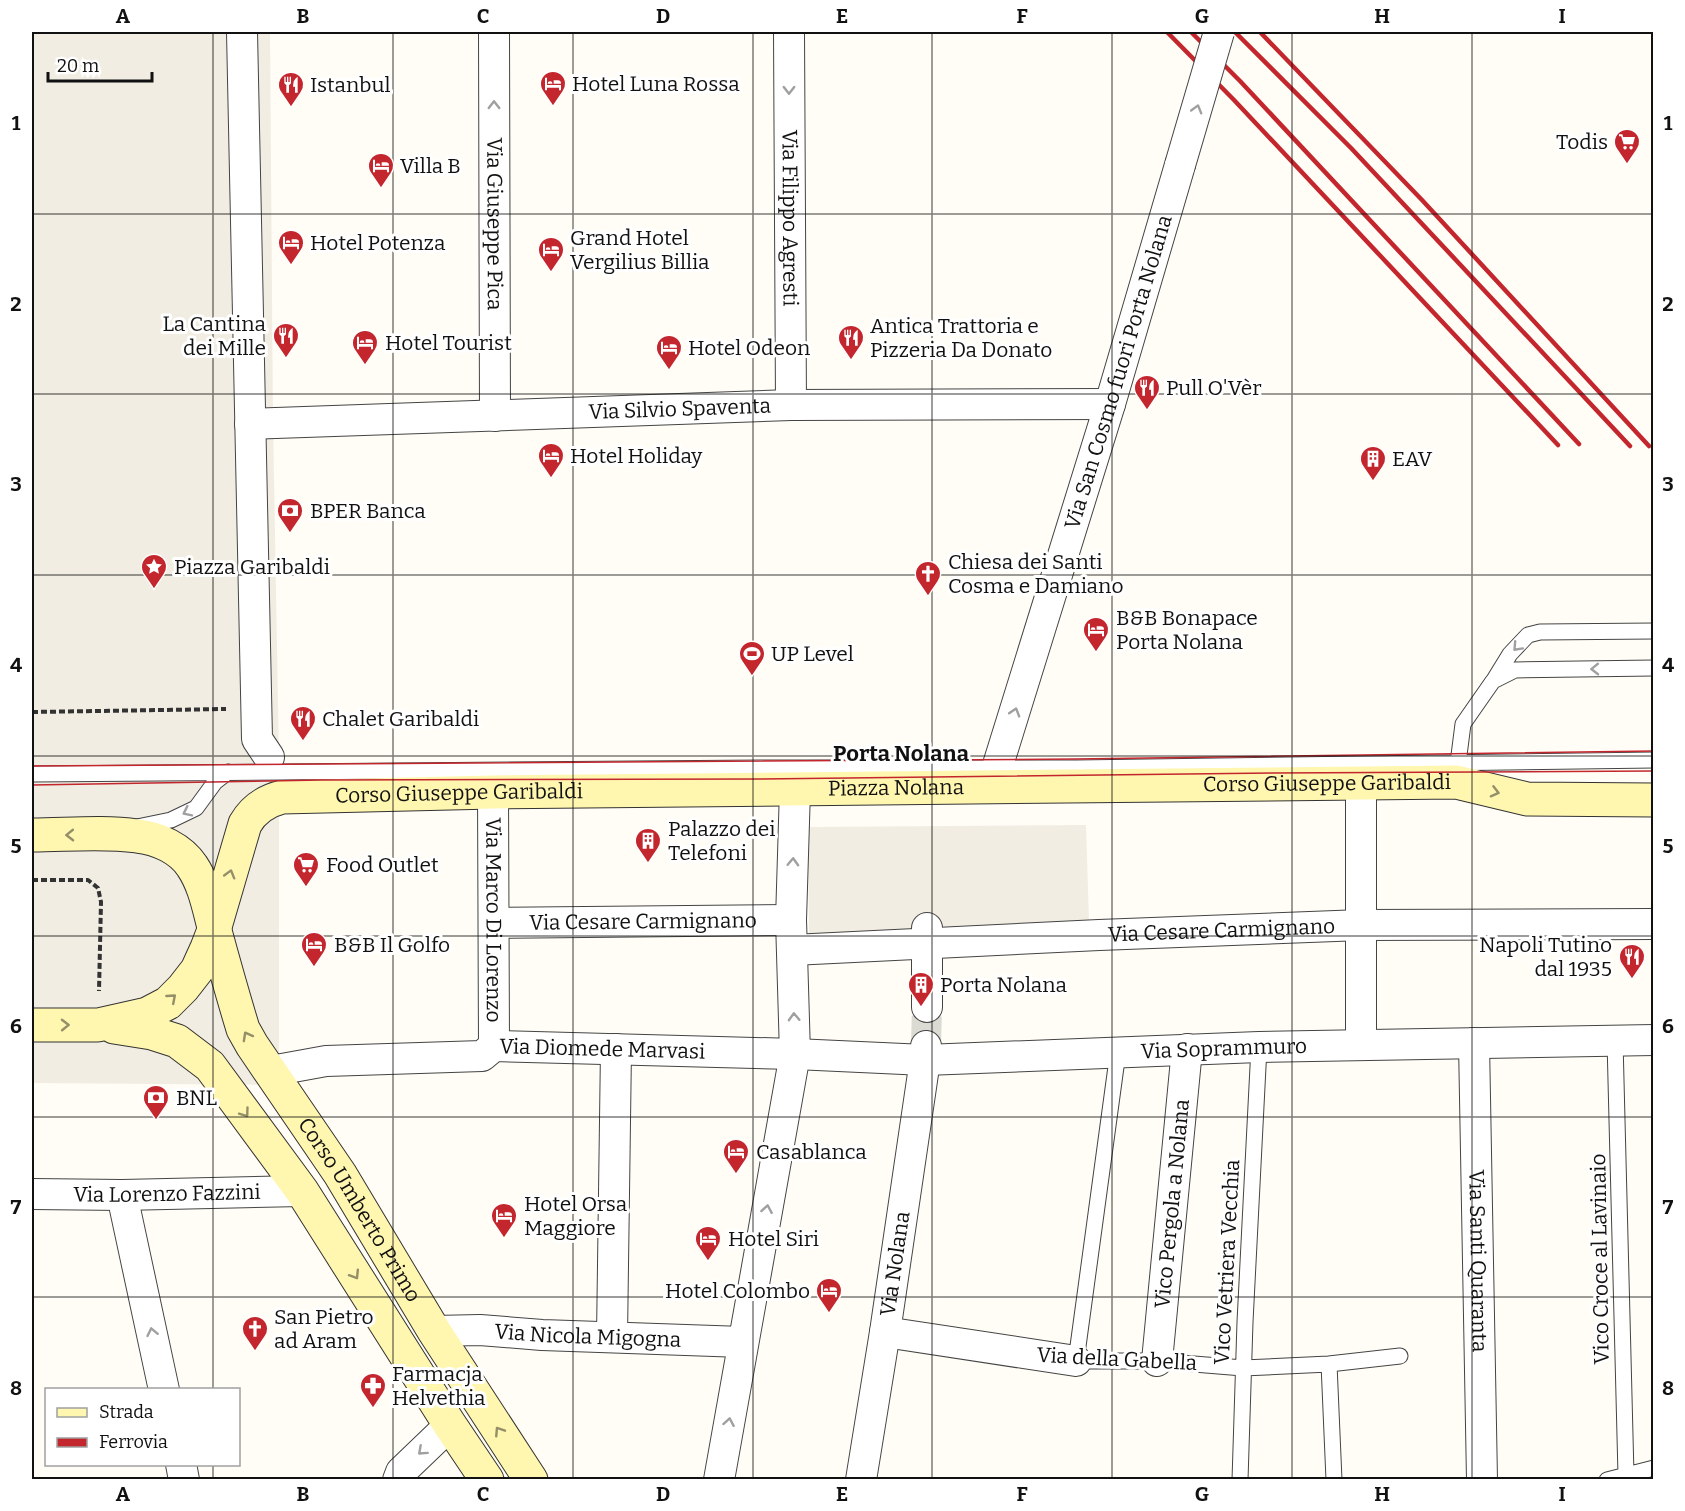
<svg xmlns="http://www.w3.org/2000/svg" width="1685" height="1511" font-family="Bitter,serif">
  <rect width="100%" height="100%" fill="#fffdf5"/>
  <!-- plaza -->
  <path fill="#f1ede2" d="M32,32h238l3,391 6,334v328l-247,-2z
    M1086,825l3,96 -280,13 -1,-107z"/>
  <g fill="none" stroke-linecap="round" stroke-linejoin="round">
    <!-- street-tunnel -->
    <path stroke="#dbdad3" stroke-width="30" stroke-dasharray="30 15" stroke-linecap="butt" d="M926,1046l1,-39"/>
    <defs>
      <path id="lane" d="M1494,680l16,-26 18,-19 12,-3 114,-1
        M1457,771l6,-47 30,-43 22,-11 139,-2
        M32,774l729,-6h315l578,-8
        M137,827l34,-7 25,-12 19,-26 13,-10
        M1615,1041l11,434
        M1118,1052l-42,309h81l86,7 86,-4
        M1240,1480l5,-158 14,-275
        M1334,1480l-5,-116 71,-8
        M1607,1480l47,-12"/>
      <g id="street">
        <path d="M242,32l15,707 12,18"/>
        <path id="s1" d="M494,32l1,384"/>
        <path id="s2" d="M789,32l2,373"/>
        <path id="s3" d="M250,424l541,-19 319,-1"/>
        <path d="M1361,783v261"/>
        <path id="s4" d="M997,786v-18l113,-364 70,-239"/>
        <path id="s5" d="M493,792l1,254"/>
        <path id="s6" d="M495,923l296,-3"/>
        <path d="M927,928v79"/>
        <path id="s7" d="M792,950l307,-15 263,-10 292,-1"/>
        <path id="s8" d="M1474,1043l8,437"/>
        <path id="s9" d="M271,1071l55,-10 156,-5 12,-10 301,8 130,6 334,-13 395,-7"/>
        <path id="s10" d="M32,1194l90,1 180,-4"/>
        <path d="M122,1195l42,195"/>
        <path id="s11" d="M434,1331l46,-1 62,5 201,7"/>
        <path d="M885,1332l191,29"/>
        <path d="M612,1337l4,-288"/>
        <path id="s12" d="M1157,1361l30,-312"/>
        <path d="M181,1464l3,16"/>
        <path d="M398,1480l3,-8 49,-47"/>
        <path d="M719,1480l76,-426 -4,-134 4,-131"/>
        <path id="s13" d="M861,1480l24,-148 40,-272 1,-14"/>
      </g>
      <g id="secondary">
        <path id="s14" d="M32,835c34,0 71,-4 105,1 21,2 44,13 55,30 13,19 17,43 23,65 9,33 18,65 28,98l9,16 88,129 94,157 97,149"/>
        <path id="s15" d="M32,1025h66l49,-11 21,-11 15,-15 14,-18 10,-22 7,-18 31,-106c8,-14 21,-23 37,-27l211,-5 963,-10 71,17 127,1"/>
        <path d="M114,1027l38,6 25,8 33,25 92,125 148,234 37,55"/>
      </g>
    </defs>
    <!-- lane casing -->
    <use href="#lane" stroke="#444" stroke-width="17"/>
    <!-- street casing -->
    <use href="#street" stroke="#444" stroke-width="32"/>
    <!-- secondary casing -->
    <use href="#secondary" stroke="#333" stroke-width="35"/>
    <!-- path -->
    <path stroke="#333" stroke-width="4" stroke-dasharray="6 3" stroke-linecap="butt" d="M32,712l194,-3
      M32,880h56l10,8 3,14 -2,89"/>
    <!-- lane -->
    <use href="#lane" stroke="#fff" stroke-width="15"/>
    <!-- street -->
    <use href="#street" stroke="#fff" stroke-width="30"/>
    <!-- secondary -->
    <use href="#secondary" stroke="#fff6b0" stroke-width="33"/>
    <!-- tram -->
    <path stroke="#c4262e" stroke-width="1.5" d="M32,766l1044,-7 578,-8
      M32,785l290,-5 439,-1 513,-6 380,-2"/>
    <!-- rail -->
    <path stroke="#c4262e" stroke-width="4.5" d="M1167,32l67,68 324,345
      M1191,32l49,49 339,363
      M1235,32l116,116 279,298
      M1260,32l162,168 227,246"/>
    <defs>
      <path id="street-bridge" d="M1180,165l39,-133"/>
    </defs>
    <!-- street-bridge casing -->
    <use href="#street-bridge" stroke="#444" stroke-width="32" stroke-linecap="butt"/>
    <!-- street-bridge -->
    <use href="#street-bridge" stroke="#fff" stroke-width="30"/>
  </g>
  <!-- one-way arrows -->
  <defs><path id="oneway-chevron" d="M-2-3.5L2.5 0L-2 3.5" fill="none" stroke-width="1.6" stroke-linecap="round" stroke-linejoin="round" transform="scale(1.5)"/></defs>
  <g stroke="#a0a0a0">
    <use href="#oneway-chevron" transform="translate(789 90) rotate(90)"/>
    <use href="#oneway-chevron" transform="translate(494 105) rotate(-90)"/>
    <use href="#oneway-chevron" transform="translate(1197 109) rotate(-74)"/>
    <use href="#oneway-chevron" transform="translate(1517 647) rotate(133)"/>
    <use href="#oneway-chevron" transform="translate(1595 669) rotate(179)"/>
    <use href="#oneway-chevron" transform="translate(1015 712) rotate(-73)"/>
    <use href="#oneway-chevron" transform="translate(187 812) rotate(154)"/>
    <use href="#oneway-chevron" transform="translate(793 862) rotate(-88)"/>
    <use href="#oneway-chevron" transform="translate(794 1017) rotate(-92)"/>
    <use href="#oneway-chevron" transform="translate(767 1209) rotate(-80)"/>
    <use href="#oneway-chevron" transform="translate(152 1332) rotate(-102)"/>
    <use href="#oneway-chevron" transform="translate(729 1422) rotate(-80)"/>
    <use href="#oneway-chevron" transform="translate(422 1451) rotate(138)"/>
  </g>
  <g stroke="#948f68">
    <use href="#oneway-chevron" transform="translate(1495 792) rotate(14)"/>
    <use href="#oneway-chevron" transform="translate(70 835) rotate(179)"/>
    <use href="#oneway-chevron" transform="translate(230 874) rotate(-74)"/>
    <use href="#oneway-chevron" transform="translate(172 998) rotate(-41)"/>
    <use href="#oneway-chevron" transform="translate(65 1025) rotate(-1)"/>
    <use href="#oneway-chevron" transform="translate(247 1036) rotate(-119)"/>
    <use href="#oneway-chevron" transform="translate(245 1113) rotate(54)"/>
    <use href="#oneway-chevron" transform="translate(355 1275) rotate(58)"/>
    <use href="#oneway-chevron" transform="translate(499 1431) rotate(-123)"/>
  </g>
  <!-- grid -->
  <path fill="none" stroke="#111" stroke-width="1.5" stroke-opacity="0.55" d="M213,32v1358M393,32v1448M573,32v1448M753,32v1448M932,32v1448M1112,32v1448M1292,32v1448M1472,32v1448M32,214h1622M32,394h1622M32,575h1622M32,756h1622M32,936h1622M32,1117h1622M32,1297h1622M213,1464v16"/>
  <!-- icons -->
  <defs>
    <symbol id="hotel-pin" viewBox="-11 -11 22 30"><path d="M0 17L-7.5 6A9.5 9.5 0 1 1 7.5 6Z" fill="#c4262e" stroke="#fff"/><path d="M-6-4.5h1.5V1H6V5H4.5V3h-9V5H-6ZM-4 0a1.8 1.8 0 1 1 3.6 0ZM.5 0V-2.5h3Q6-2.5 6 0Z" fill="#fff"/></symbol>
    <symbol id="restaurant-pin" viewBox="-11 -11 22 30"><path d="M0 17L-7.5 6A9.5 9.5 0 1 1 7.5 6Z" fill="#c4262e" stroke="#fff"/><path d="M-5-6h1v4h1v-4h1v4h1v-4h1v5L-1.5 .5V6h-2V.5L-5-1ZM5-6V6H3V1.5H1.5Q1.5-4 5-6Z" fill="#fff"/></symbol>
    <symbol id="supermarket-pin" viewBox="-11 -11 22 30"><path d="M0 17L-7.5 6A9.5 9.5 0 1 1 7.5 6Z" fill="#c4262e" stroke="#fff"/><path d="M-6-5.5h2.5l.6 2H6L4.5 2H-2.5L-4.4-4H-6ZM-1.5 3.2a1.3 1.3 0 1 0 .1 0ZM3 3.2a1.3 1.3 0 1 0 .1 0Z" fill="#fff"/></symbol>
    <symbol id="building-pin" viewBox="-11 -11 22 30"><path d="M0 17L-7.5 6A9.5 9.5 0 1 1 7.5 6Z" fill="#c4262e" stroke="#fff"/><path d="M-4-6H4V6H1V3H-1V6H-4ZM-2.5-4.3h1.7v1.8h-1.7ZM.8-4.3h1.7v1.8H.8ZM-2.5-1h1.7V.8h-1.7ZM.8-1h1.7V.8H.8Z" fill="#fff"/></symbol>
    <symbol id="bank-pin" viewBox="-11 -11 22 30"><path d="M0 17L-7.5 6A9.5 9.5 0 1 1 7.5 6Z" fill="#c4262e" stroke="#fff"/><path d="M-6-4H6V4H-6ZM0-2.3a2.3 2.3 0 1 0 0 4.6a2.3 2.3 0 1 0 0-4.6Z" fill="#fff"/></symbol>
    <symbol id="sight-pin" viewBox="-11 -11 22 30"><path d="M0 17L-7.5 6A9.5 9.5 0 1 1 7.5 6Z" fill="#c4262e" stroke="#fff"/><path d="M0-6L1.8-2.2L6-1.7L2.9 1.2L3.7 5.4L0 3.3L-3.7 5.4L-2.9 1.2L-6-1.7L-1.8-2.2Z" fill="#fff"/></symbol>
    <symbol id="church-pin" viewBox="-11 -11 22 30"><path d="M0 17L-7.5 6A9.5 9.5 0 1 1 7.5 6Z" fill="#c4262e" stroke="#fff"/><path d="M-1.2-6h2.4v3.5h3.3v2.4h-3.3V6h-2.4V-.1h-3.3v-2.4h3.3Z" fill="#fff"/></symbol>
    <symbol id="stadium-pin" viewBox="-11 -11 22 30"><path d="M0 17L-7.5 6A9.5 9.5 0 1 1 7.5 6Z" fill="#c4262e" stroke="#fff"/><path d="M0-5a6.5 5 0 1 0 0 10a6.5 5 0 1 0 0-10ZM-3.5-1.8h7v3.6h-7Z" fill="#fff"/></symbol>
    <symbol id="pharmacy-pin" viewBox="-11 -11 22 30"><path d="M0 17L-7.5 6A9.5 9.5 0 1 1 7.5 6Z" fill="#c4262e" stroke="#fff"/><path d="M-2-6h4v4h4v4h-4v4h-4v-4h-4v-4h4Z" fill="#fff"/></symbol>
  </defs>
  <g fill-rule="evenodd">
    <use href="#hotel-pin" x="538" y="69" width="30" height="40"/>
    <use href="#restaurant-pin" x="276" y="70" width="30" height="40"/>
    <use href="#supermarket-pin" x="1612" y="127" width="30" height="40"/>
    <use href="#hotel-pin" x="366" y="151" width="30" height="40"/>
    <use href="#hotel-pin" x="276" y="228" width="30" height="40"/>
    <use href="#hotel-pin" x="536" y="235" width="30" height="40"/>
    <use href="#restaurant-pin" x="271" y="321" width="30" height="40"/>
    <use href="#restaurant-pin" x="836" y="323" width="30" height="40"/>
    <use href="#hotel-pin" x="350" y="328" width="30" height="40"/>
    <use href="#hotel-pin" x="654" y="333" width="30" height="40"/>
    <use href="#restaurant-pin" x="1132" y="373" width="30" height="40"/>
    <use href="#hotel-pin" x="536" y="441" width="30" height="40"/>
    <use href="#building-pin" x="1358" y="444" width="30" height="40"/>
    <use href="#bank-pin" x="275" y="496" width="30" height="40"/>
    <use href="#sight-pin" x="139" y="552" width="30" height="40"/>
    <use href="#church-pin" x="913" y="559" width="30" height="40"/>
    <use href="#hotel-pin" x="1081" y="615" width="30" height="40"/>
    <use href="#stadium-pin" x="737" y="639" width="30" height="40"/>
    <use href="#restaurant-pin" x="288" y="704" width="30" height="40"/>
    <use href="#building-pin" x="633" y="826" width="30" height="40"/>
    <use href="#supermarket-pin" x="291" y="850" width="30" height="40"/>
    <use href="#hotel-pin" x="299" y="930" width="30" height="40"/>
    <use href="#restaurant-pin" x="1617" y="942" width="30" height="40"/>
    <use href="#building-pin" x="906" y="970" width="30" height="40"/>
    <use href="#bank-pin" x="141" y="1083" width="30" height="40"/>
    <use href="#hotel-pin" x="721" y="1137" width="30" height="40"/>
    <use href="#hotel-pin" x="489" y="1201" width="30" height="40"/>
    <use href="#hotel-pin" x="693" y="1224" width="30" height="40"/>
    <use href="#hotel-pin" x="814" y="1276" width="30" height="40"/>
    <use href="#church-pin" x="240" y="1314" width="30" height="40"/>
    <use href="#pharmacy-pin" x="358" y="1371" width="30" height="40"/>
  </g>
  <g text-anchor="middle" stroke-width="6" stroke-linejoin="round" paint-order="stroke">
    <!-- poi labels -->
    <g font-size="21" fill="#111" stroke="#fff" text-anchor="start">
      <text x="572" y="91">Hotel Luna Rossa</text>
      <text x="310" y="92">Istanbul</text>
      <text x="1608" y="149" text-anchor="end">Todis</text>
      <text x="400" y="173">Villa B</text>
      <text x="570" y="245">Grand Hotel<tspan x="570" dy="24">Vergilius Billia</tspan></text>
      <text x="310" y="250">Hotel Potenza</text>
      <text x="266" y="331" text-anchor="end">La Cantina<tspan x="266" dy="24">dei Mille</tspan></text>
      <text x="870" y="333">Antica Trattoria e<tspan x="870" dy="24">Pizzeria Da Donato</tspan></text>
      <text x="385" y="350">Hotel Tourist</text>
      <text x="688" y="355">Hotel Odeon</text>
      <text x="1166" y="395">Pull O'Vèr</text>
      <text x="570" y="463">Hotel Holiday</text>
      <text x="1392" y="466">EAV</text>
      <text x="310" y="518">BPER Banca</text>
      <text x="948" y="569">Chiesa dei Santi<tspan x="948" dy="24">Cosma e Damiano</tspan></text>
      <text x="174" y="574">Piazza Garibaldi</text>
      <text x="1116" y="625">B&amp;B Bonapace<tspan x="1116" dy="24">Porta Nolana</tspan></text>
      <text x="771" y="661">UP Level</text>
      <text x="322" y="726">Chalet Garibaldi</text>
      <text x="668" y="836">Palazzo dei<tspan x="668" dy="24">Telefoni</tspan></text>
      <text x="326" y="872">Food Outlet</text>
      <text x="334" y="952">B&amp;B Il Golfo</text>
      <text x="1612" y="952" text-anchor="end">Napoli Tutino<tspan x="1612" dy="24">dal 1935</tspan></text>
      <text x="940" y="992">Porta Nolana</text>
      <text x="176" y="1105">BNL</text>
      <text x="756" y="1159">Casablanca</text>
      <text x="524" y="1211">Hotel Orsa<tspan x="524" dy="24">Maggiore</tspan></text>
      <text x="728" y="1246">Hotel Siri</text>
      <text x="810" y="1298" text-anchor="end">Hotel Colombo</text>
      <text x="274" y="1324">San Pietro<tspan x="274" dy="24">ad Aram</tspan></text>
      <text x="392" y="1381">Farmacja<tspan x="392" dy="24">Helvethia</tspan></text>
    </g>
    <!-- street labels -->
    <g font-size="21" fill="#111" stroke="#fff">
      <text dy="7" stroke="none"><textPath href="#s2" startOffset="186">Via Filippo Agresti</textPath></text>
      <text dy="7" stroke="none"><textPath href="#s1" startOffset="192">Via Giuseppe Pica</textPath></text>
      <text dy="7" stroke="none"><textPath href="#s4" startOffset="432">Via San Cosmo fuori Porta Nolana</textPath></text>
      <text dy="7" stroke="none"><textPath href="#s3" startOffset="430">Via Silvio Spaventa</textPath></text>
      <text dy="7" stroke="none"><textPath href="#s15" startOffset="1430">Corso Giuseppe Garibaldi</textPath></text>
      <text dy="7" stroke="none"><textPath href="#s15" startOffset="999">Piazza Nolana</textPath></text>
      <text dy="7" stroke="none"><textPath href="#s15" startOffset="562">Corso Giuseppe Garibaldi</textPath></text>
      <text dy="7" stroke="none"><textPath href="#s5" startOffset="128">Via Marco Di Lorenzo</textPath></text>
      <text dy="7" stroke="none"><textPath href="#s6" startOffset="148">Via Cesare Carmignano</textPath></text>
      <text dy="7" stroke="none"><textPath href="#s7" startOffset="430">Via Cesare Carmignano</textPath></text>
      <text dy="7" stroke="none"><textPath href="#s9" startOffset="958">Via Soprammuro</textPath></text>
      <text dy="7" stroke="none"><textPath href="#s9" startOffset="336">Via Diomede Marvasi</textPath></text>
      <text dy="7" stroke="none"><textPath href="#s10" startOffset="135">Via Lorenzo Fazzini</textPath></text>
      <text dy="7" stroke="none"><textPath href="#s12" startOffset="158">Vico Pergola a Nolana</textPath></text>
      <text dy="7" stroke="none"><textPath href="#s14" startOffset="556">Corso Umberto Primo</textPath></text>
      <text transform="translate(1600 1259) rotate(-91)" y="7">Vico Croce al Lavinaio</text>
      <text dy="7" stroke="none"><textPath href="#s8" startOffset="218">Via Santi Quaranta</textPath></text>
      <text transform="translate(1227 1262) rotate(-87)" y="7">Vico Vetriera Vecchia</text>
      <text dy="7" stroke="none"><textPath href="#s13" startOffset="219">Via Nolana</textPath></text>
      <text dy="7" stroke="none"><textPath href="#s11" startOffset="154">Via Nicola Migogna</textPath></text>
      <text transform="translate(1117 1359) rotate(3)" y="7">Via della Gabella</text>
    </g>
    <!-- neighbourhood labels -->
    <g font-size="22" font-weight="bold" fill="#111" stroke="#fff">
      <text x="901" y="761">Porta Nolana</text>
    </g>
  </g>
  <!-- border -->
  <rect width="1685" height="1511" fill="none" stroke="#ffffff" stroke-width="66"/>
  <!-- legend -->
  <rect x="45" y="1388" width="195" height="78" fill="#ffffff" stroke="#a0a0a0" stroke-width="1.5"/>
  <rect x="57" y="1408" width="30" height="9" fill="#fff6b0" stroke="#a0a0a0" stroke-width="1.5"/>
  <text x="99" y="1418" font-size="18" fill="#111111">Strada</text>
  <rect x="57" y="1438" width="30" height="9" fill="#c4262e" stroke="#a0a0a0" stroke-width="1.5"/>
  <text x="99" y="1448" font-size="18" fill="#111111">Ferrovia</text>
  <!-- scale -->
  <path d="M48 72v9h104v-9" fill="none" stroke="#111111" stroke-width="3"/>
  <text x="57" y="72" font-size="18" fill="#111111" stroke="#ffffff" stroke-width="4.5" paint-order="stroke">20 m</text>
  <rect x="33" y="33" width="1619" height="1445" fill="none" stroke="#111" stroke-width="2"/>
  <g font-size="20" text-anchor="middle" font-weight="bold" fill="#111">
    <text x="123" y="23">A</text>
    <text x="303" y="23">B</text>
    <text x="483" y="23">C</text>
    <text x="663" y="23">D</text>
    <text x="842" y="23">E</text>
    <text x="1022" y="23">F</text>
    <text x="1202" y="23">G</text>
    <text x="1382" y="23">H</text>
    <text x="1562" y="23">I</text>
    <text x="16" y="130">1</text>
    <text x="1668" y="130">1</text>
    <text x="16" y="311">2</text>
    <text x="1668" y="311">2</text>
    <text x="16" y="491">3</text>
    <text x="1668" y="491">3</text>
    <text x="16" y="672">4</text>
    <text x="1668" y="672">4</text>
    <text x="16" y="853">5</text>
    <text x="1668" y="853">5</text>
    <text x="16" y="1033">6</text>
    <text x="1668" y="1033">6</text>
    <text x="16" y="1214">7</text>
    <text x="1668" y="1214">7</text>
    <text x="16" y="1395">8</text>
    <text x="1668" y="1395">8</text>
    <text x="123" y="1501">A</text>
    <text x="303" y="1501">B</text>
    <text x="483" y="1501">C</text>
    <text x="663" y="1501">D</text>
    <text x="842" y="1501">E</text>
    <text x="1022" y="1501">F</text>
    <text x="1202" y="1501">G</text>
    <text x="1382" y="1501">H</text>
    <text x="1562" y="1501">I</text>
  </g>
</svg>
